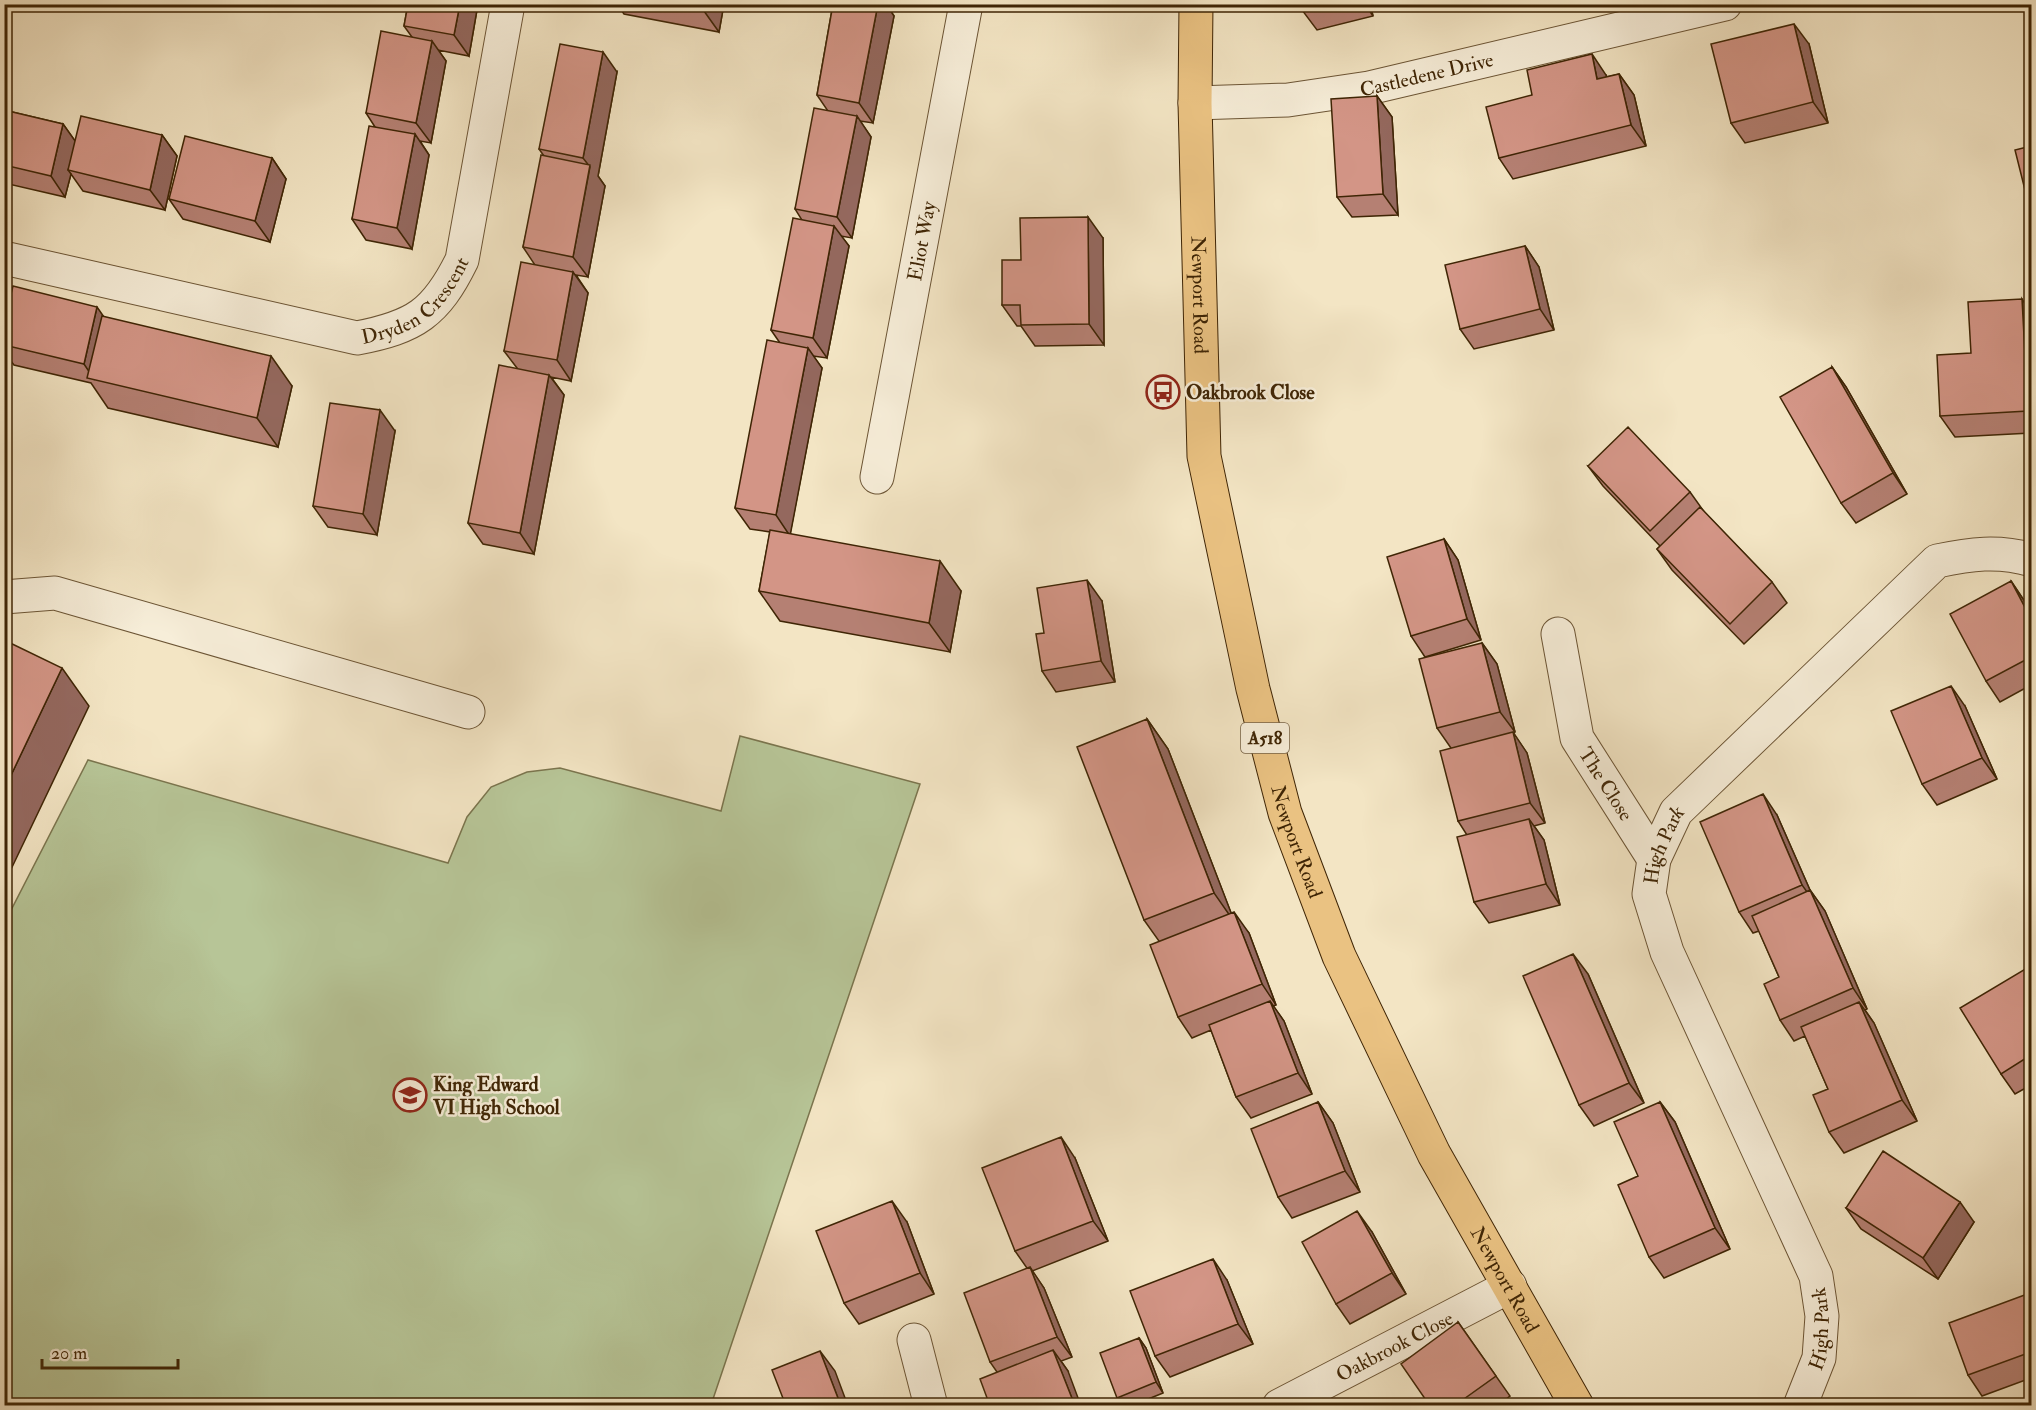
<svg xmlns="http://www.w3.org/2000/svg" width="2036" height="1410" font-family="'IM FELL Double Pica',serif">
  <rect width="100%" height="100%" fill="#f3e5c4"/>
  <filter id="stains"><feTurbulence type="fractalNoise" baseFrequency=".00333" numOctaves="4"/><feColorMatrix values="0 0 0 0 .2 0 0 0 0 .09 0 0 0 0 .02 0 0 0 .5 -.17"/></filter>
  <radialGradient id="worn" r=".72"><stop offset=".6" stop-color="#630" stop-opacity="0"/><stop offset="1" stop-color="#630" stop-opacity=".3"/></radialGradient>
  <!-- green -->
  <path fill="#b7c597" stroke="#7b754e" stroke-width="1.5" d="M740,736l180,48 -209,621h-706v-483l83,-162 360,103 19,-46 24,-30 36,-15 33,-4 161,43z"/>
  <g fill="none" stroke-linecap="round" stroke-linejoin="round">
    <defs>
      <g id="minor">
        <path id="s1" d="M1195,103l93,-3 81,-12 356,-84"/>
        <path id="s2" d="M4,258l353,80c58,-11 79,-25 105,-78l46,-256"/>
        <path id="s3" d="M877,477l89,-473"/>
        <path d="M4,597l51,-4 413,119"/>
        <path id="s4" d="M1558,634l19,104 77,121"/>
        <path d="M914,1340l17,66"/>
        <path id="s5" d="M1279,1406l231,-120"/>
        <path id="s6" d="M1800,1406l19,-48 3,-42 -6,-40 -149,-324 -18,-58 5,-35 22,-47 261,-251c33,-7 61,-11 95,-1"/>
      </g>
      <g id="highway">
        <path id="s7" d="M1196,4l-1,99 9,353 49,233 32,124 54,143 95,198 143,252"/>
      </g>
    </defs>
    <!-- minor casing -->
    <use href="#minor" stroke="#6c5535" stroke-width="35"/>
    <!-- highway casing -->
    <use href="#highway" stroke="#3f2505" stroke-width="35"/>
    <!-- minor -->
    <use href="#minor" stroke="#f7eed9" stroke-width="33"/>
    <!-- highway -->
    <use href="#highway" stroke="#eac282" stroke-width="33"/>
  </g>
  <!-- wall -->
  <path fill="#b58073" stroke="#3f2505" stroke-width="1.5" d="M408,4h70l-9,52 -31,-6 8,11 -15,82 -11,-2 9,14 -17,94 -46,-9 -14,-21 23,-92 -9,-14 46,-76 -8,-11z
    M617,4h107l-5,28 -95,-18z
    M833,4h53l8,12 -21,107 -13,-2 11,16 -19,101 -11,-2 8,10 -22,112 -14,-2 9,12 -32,166 171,57 -11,61 -170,-31 -21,-30 11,-59 -20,-3 -15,-21 45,-165 -9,-13 31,-110 -7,-11 33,-98 -11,-16z
    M1301,4h69l3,12 -56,14 -15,-20z
    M1398,4h27l-23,6z
    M1809,44l19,79 -83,20 -14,-20z
    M617,72l-19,104 7,10 -17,91 -12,-2 12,18 -17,88 -20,-4 13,18 -30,159 -51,-10 -15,-21 49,-155 -13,-17 31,-86 -12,-18 21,-91 -5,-7z
    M1619,74l15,21 12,51 -133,33 -14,-21 33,-63 74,-20 1,2z
    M1377,96l15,21 6,98 -46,2 -15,-20z
    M4,110l59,14 12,17 87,-6 15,21 -12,54 -82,-19 -12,-17 -6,23 -61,-14z
    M272,158l14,21 -16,63 -87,-23 -14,-20z
    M1103,238l1,107 -69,1 -14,-20h-4l-15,-21 19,-45z
    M1525,246l14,21 15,63 -80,19 -14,-20z
    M4,300l4,5 96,12 188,69 -14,61 -170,-39 -17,-25 -77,-18 -10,-13z
    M2031,313v120l-76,4 -15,-21 31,-63z
    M1832,367l14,20 61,107 -51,29 -15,-20z
    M395,431l-18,104 -49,-8 -15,-21z
    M1588,466l102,26 15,21 67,69 15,21 -43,41 -72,-74 -15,-21 3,-3 -57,-60z
    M1444,539l14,21 23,80 -56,17 -14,-21z
    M2011,581l14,21 6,11v72l-31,17 -14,-21z
    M1102,601l13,81 -59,10 -14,-21 2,-38z
    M1482,643l15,21 18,68 -2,1 14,20 18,70 -11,3 10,14 16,65 -71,18 -15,-21 -7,-67 -9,-14 -7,-73 -14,-20z
    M1965,706l32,73 -60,26 -15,-21z
    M1147,719l21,30 63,164 18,20 27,72 -3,1 11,15 28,73 -61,24 -15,-21 -25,-67 -19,8 -14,-21 -19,-76 -15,-21z
    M1777,815l33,75 15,21 42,98 -2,1 9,13 43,98 -73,32 -15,-21 -1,-43 -23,-53 -11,5 -14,-21 -1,-43 -20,-46 -6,2 -14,-21z
    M1588,974l56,129 -50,23 -15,-21z
    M2031,974v111l-16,9 -14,-20z
    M1318,1102l15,21 27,69 -68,26 -14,-21z
    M1660,1102l15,20 55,127 -66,29 -15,-21 -11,-81z
    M1075,1158l33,83 -76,30 12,17 28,69 -11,4 7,10 -71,1 -7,-10 37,-94 -12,-17z
    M1846,1208l128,14 -36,57 -77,-50z
    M907,1222l27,72 -75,30 -15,-21z
    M1372,1232l34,62 -56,30 -14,-20z
    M1227,1280l26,64 -83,33 -15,-21z
    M2031,1295v83l-49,18 -14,-21z
    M1458,1322l52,74 -13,10h-67z
    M1139,1338l7,10 17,45 -32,13h-9l-5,-8z"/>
  <!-- shaded-wall -->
  <path fill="#94685e" stroke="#3f2505" stroke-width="1.5" d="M460,4h18l-9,52 -15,-21z
    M706,4h18l-5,28 -15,-21z
    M878,4h8l8,12 -21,107 -14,-20z
    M1365,4h5l3,12z
    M1794,24l15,20 19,79 -15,-21z
    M432,41l14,20 -15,82 -15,-20z
    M603,52l14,20 -19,104 7,10 -17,91 -15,-20 17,-90 -7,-9z
    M1592,54l14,21 6,25 -15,-21z
    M1619,74l15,21 12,51 -15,-21z
    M1377,96l15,21 6,98 -15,-21z
    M857,116l14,21 -19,101 -15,-21z
    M63,124l15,21 -10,25 3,4 -6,23 -14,-21z
    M415,134l14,21 -17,94 -15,-21z
    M162,135l15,21 -12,54 -15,-20z
    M272,158l14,21 -16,63 -15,-21z
    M1088,217l15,21 1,107 -15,-21z
    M834,226l15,20 -22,112 -14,-20z
    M1525,246l14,21 15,63 -14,-21z
    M573,272l15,21 -17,88 -14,-21z
    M2022,299l9,14v103l-3,-5z
    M4,300l5,6 -5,17z
    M97,307l14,20 -17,52 -10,-15z
    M808,348l14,20 -32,168 -14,-21z
    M271,356l21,30 -14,61 -21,-29z
    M1832,367l14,20 61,107 -14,-21z
    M549,375l15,20 -30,159 -14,-21z
    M380,410l15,21 -18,104 -14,-21z
    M1444,539l14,21 23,80 -14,-21z
    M940,561l21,30 -11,61 -21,-29z
    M1087,580l15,21 13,81 -14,-21z
    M2011,581l14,21 6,11v6z
    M1482,643l15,21 18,68 -15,-20z
    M62,668l27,38 -85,178v-94z
    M1951,686l14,20 32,73 -15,-21z
    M1147,719l21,30 67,174 -21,-30z
    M1513,732l14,21 18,70 -15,-20z
    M1763,794l14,21 40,91 -15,-21z
    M1529,819l15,21 16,65 -14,-21z
    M1810,890l15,21 42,98 -14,-21z
    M1234,912l15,21 27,72 -14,-21z
    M1573,954l15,20 56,129 -15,-20z
    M1270,1001l14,20 28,73 -14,-21z
    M1859,1002l15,21 43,98 -15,-21z
    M1318,1102l15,21 27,69 -15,-21z
    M1660,1102l15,20 55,127 -15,-21z
    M1061,1137l14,21 33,83 -15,-20z
    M892,1201l15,21 27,72 -14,-21z
    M1960,1202l14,20 -36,57 -15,-21z
    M1357,1211l15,21 34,62 -14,-21z
    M1213,1259l14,21 26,64 -15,-20z
    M1030,1267l14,21 28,69 -15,-20z
    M1139,1338l7,10 17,45 -7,-11z
    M1053,1350l15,21 13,35h-6z
    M820,1351l15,20 13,35h-7z"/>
  <!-- building -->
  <path fill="#d39586" stroke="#3f2505" stroke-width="1.5" d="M408,4h52l-6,31 -50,-9z
    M668,4h38l-2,7z
    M833,4h45l-19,99 -42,-8z
    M1301,4h22l-21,6z
    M1794,24l19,78 -82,21 -20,-79z
    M381,31l51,10 -16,82 -50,-10z
    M560,44l43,8 -20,106 -44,-9z
    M1592,54l5,25 22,-5 12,51 -132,33 -13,-51 46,-12 -5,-25z
    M1377,96l6,98 -46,3 -6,-98z
    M814,108l43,8 -20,101 -42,-8z
    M4,110l59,14 -12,52 -47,-11z
    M81,116l81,19 -12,55 -82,-20z
    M369,126l46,8 -18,94 -45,-9z
    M185,136l87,22 -17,63 -86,-22z
    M2031,146v68l-16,-64z
    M541,155l49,10 -17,92 -50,-10z
    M1088,217l1,107 -68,1 -1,-20h-18v-45h19l-1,-42z
    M793,218l41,8 -21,112 -42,-8z
    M1525,246l15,63 -80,20 -15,-64z
    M521,262l52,10 -16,88 -53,-9z
    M13,286l84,21 -13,57 -80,-19v-23z
    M2022,299l6,112 -88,5 -3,-61 34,-2 -3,-51z
    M102,316l169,40 -14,62 -170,-40z
    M767,340l41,8 -32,167 -41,-7z
    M499,365l50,10 -29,158 -52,-10z
    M1832,367l61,106 -52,30 -61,-106z
    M330,403l50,7 -17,104 -50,-8z
    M1628,427l62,65 -40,39 -62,-65z
    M1700,507l72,75 -42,42 -73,-75z
    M770,530l170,31 -11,62 -170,-32z
    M1444,539l23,80 -56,17 -24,-79z
    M1087,580l14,81 -59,10 -6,-37 8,-1 -7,-45z
    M2011,581l20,38v38l-45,24 -36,-67z
    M4,640l58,28 -58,122z
    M1482,643l18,69 -63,16 -18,-69z
    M1951,686l31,72 -60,26 -31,-73z
    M1147,719l67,174 -70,27 -67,-173z
    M1513,732l17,71 -72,18 -18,-70z
    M1763,794l39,91 -63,27 -39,-90z
    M1529,819l17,65 -72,18 -17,-65z
    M1810,890l43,98 -73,32 -16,-36 15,-7 -27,-61z
    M1234,912l28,72 -84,33 -28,-72z
    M1573,954l56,129 -50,22 -56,-129z
    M2027,968l4,8v79l-30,19 -41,-66z
    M1270,1001l28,72 -62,24 -27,-72z
    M1859,1002l43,98 -73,32 -16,-37 15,-6 -27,-62z
    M1318,1102l27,69 -67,26 -27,-68z
    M1660,1102l55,126 -66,29 -31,-72 20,-9 -24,-54z
    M1061,1137l32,84 -78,30 -33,-83z
    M1883,1151l77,51 -37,56 -77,-50z
    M892,1201l28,72 -76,30 -28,-72z
    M1357,1211l35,62 -56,31 -34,-62z
    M1213,1259l25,65 -83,32 -25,-65z
    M1030,1267l27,70 -67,25 -26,-69z
    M2030,1293l1,3v56l-63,23 -19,-52z
    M1458,1322l38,54 -42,30h-24l-29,-42z
    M1139,1338l17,44 -39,16 -17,-45z
    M1053,1350l22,56h-85l-10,-27z
    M820,1351l21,55h-55l-14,-36z"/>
  <!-- icons -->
  <defs>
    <symbol id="bus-ring" viewBox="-11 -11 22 22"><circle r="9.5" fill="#f7eed9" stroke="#8f2418" stroke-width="1.5"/><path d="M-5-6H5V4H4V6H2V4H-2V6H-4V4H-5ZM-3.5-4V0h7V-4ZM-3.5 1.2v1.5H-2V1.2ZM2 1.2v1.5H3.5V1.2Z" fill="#8f2418"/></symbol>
    <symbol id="school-ring" viewBox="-11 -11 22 22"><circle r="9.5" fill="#f7eed9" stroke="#8f2418" stroke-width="1.5"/><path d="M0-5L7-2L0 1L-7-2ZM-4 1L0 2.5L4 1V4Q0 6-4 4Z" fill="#8f2418"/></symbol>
  </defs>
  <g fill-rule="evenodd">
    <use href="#bus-ring" x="1144" y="373" width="38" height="38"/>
    <use href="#school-ring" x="391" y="1076" width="38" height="38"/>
  </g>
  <g text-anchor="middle" stroke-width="5" stroke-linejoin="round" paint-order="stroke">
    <!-- shield labels -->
    <rect fill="#f7eed9" stroke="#766145" stroke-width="1.5" x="1241" y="723" width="48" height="30" rx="4.5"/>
    <g font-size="18" font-weight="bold" fill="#3f2505">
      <text x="1265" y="744">A518</text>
    </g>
    <!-- street labels -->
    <g font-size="20" fill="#3f2505" stroke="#f7eed9">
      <text dy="7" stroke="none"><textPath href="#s1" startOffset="234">Castledene Drive</textPath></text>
      <text dy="7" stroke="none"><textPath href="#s3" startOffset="240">Eliot Way</textPath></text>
      <text dy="7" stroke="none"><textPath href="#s2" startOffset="434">Dryden Crescent</textPath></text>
      <text dy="7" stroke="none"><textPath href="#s7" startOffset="291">Newport Road</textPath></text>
      <text dy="7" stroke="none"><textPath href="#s4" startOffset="160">The Close</textPath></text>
      <text dy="7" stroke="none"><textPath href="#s7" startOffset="849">Newport Road</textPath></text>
      <text dy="7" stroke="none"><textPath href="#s6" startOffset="603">High Park</textPath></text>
      <text dy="7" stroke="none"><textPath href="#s7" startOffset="1335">Newport Road</textPath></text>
      <text dy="7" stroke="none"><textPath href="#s6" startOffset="81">High Park</textPath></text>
      <text dy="7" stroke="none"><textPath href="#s5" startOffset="130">Oakbrook Close</textPath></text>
    </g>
    <!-- poi labels -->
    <g font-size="20" font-weight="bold" fill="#3f2505" stroke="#f7eed9" text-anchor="start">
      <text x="1186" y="399">Oakbrook Close</text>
      <text x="433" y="1091">King Edward<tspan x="433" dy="23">VI High School</tspan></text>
    </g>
  </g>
  <!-- margin -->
  <rect width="2036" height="1410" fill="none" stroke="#f3e5c4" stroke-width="24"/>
  <rect x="6" y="6" width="2024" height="1398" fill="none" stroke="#3f2505" stroke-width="3"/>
  <rect x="12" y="12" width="2012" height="1386" fill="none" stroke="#3f2505" stroke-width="1.5"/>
  <!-- scale -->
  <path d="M42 1359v9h136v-9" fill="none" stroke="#3f2505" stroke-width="3"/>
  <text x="51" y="1359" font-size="18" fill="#3f2505" stroke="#f7eed9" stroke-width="4.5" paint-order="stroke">20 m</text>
  <rect width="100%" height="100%" filter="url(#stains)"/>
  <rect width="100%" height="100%" fill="url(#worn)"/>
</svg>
